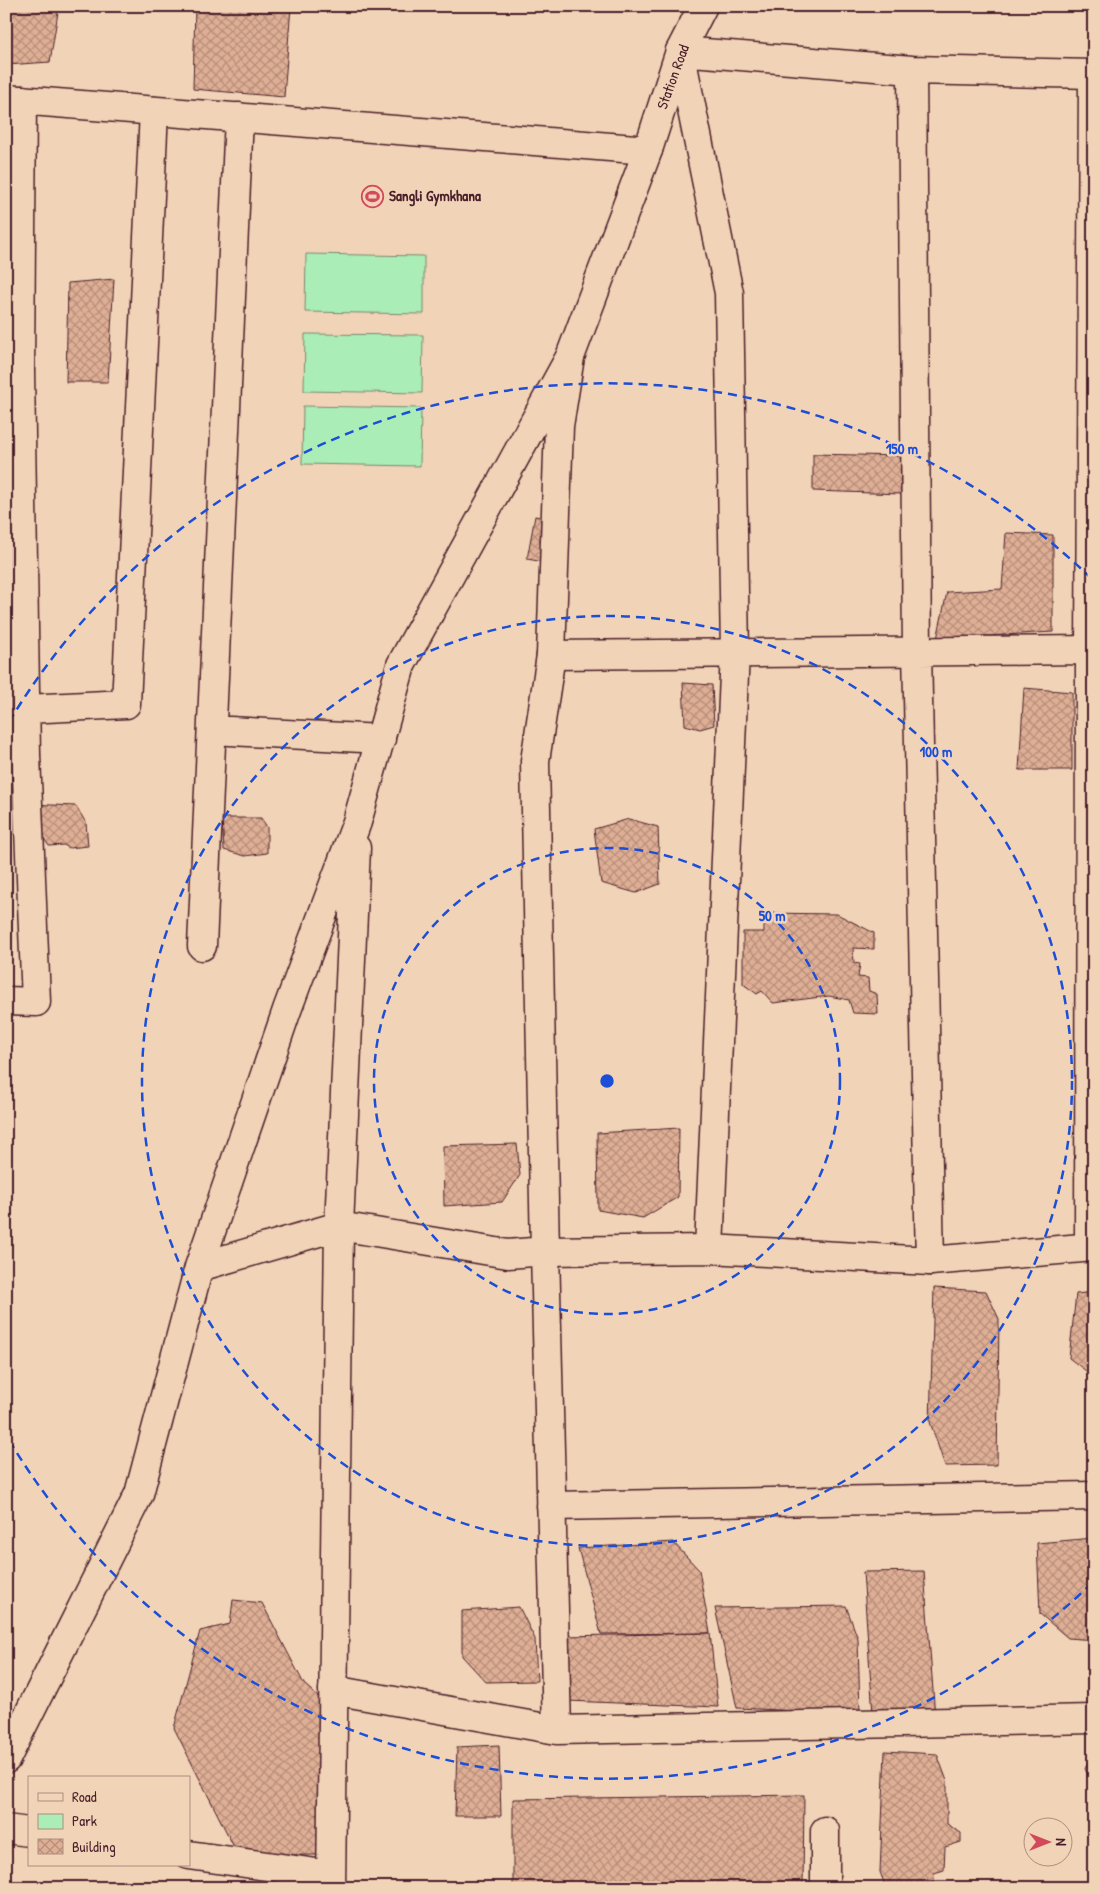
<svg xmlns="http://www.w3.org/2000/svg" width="1100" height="1894" font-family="'Patrick Hand',sans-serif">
  <defs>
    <pattern id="building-cross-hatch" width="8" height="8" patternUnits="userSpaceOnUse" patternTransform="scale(1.25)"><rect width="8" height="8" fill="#dfaf95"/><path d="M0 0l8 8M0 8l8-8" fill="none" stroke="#b78e7a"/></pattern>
  </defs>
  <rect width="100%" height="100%" fill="#f1d4b7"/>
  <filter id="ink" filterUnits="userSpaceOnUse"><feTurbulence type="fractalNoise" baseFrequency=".02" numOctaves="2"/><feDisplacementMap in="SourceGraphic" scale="10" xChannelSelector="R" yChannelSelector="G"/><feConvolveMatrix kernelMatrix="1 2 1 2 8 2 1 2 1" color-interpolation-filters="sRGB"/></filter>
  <g filter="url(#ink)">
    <!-- green -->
    <path fill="#aaedb6" stroke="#7a8670" d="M306,254l118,2v58l-119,-2z
      M305,334l118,1 -1,58 -118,-2z
      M303,406l118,2 -1,58 -118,-2z"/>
    <!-- building -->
    <path fill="url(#building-cross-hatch)" stroke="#4a1f2b" d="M6,6h53l-9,56 -44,3z
      M195,6h96l-7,91 -91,-8z
      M114,279l-6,103h-42l2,-99z
      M813,454l89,2v38l-89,-3z
      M535,516l17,3 -8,43 -17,-3z
      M1006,533l47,2v97l-116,7 10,-47 55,-3z
      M683,683l29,2 2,40 -14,4 -15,-4z
      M1024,688l48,4v78h-53z
      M6,785l10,15 2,34 -12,1z
      M28,804l48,2 10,17 2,23 -19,2 -5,-3 -15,1 -4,-6h-9z
      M222,818h39l6,9v26l-22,3 -21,-6z
      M629,819l29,8 2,57 -24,9 -35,-10 -7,-54z
      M764,913l73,1 37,19v16l-21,-1 1,15 6,1 -2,13 10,1 1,13 8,3 1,20 -25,-1 -4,-13 -20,-4 -56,7 -11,-12 -5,3 -14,-10v-52h21z
      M679,1128l-1,69 -35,21 -45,-8 -1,-77z
      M517,1144l3,31 -18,27 -58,4 -1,-60z
      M934,1288l52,3 13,28 -2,146 -52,1 -15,-44z
      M1094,1292v85l-25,-19 7,-64z
      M1094,1538v102l-26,-2 -28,-24 -3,-71z
      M673,1542l26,28 11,63 -109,1 -23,-86z
      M924,1571l11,146 -62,-3 -10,-142z
      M233,1600l29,3 42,81 20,18 -3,153h-83l-64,-127 26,-97 30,-7z
      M846,1606l12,33 2,75 -123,-6 -22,-100z
      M519,1607l16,32 2,42 -51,1 -24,-26v-45z
      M710,1633l8,74 -151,-6 -4,-65z
      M499,1745l2,71h-46l2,-69z
      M885,1751l52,3 10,27v43l14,9v9l-16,5 -1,23 -10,3 -1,15h-47l-6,-16z
      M1091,1756h3v29l-9,-16z
      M804,1795l-1,93h-290v-89z"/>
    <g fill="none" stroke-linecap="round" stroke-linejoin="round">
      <defs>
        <path id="street" d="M912,70l5,580 13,611
          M551,655l539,-5 3,-576
          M26,709l100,-5 28,-593
          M212,730l169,9
          M202,946l37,-829
          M6,1001l30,1 -10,-247 -6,-384 2,-271
          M1089,1247l1,-597
          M709,1249l26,-597 -6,-359 -49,-242 232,19 182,4
          M545,1251l12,479
          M551,1506l543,-10
          M333,1690l224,40 537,-11
          M825,1888v-57"/>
        <path id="secondary" d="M545,1251l164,-2 221,12 164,-14
          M199,1267l88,-257 70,-188 44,-157 169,-308 78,-207
          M6,1759l133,-265 60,-227 140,-41 169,28 37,-3 -10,-490 16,-106 8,-229 11,-69
          M6,1829l23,3
          M189,1855l142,20
          M331,1888l8,-662 17,-378"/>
        <path id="highway" d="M6,99l642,51 32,-99 23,-45"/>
      </defs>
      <!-- street casing -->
      <use href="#street" stroke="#4a1f2b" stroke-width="31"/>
      <!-- secondary casing -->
      <use href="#secondary" stroke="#4a1f2b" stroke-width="31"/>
      <!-- highway casing -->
      <use href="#highway" stroke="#4a1f2b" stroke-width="31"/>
      <!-- street -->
      <use href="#street" stroke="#f1d4b7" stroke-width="28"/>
      <!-- secondary -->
      <use href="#secondary" stroke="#f1d4b7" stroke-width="28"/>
      <!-- highway -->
      <use href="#highway" stroke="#f1d4b7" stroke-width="28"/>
    </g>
  </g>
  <!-- distance rings -->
  <g fill="none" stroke="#1d4ed8" stroke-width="2.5" stroke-dasharray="9 6">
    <circle cx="607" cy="1081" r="233"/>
    <circle cx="607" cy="1081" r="465"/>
    <path d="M1092 1583A698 698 0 0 1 9 1440M9 722A698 698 0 0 1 1092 579"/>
  </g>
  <!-- icons -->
  <defs>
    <symbol id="stadium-ring" viewBox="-11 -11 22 22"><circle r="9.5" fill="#f1d4b7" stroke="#d1495b" stroke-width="1.5"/><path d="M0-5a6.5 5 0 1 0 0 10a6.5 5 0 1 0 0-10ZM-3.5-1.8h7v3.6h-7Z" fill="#d1495b"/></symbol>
  </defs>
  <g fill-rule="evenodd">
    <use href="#stadium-ring" x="360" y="184" width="25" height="25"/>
  </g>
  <g text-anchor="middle" stroke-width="5" stroke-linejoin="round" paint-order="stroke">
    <!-- street labels -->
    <g font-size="15" fill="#4a1f2b" stroke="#f1d4b7">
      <text transform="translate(673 77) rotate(-70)" y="5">Station Road</text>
    </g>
    <!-- poi labels -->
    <g font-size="15" font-weight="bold" fill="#4a1f2b" stroke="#f1d4b7" text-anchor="start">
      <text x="389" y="201">Sangli Gymkhana</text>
    </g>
  </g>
  <circle cx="607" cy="1081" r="8" fill="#1d4ed8" stroke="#f1d4b7" stroke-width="2.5"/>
  <g font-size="15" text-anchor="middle" font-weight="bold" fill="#1d4ed8" stroke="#f1d4b7" stroke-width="5" stroke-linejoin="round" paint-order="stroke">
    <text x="902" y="454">150 m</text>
    <text x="936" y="757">100 m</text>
    <text x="772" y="921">50 m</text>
  </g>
  <!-- margin -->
  <rect width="1100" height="1894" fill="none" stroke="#f1d4b7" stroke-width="25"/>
  <rect x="12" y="12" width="1075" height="1869" fill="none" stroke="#4a1f2b" stroke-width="2" filter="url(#ink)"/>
  <!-- legend -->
  <rect x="28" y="1776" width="162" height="90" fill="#f1d4b7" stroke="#ae8c7f"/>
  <rect x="38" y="1793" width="25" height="8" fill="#f1d4b7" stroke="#ae8c7f"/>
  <text x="72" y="1802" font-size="15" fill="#4a1f2b">Road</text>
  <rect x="38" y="1814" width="25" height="15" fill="#aaedb6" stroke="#ae8c7f"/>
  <text x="72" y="1826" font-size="15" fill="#4a1f2b">Park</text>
  <rect x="38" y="1839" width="25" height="15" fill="url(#building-cross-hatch)" stroke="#ae8c7f"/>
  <text x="72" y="1852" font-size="15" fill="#4a1f2b">Building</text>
  <!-- north arrow -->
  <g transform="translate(1048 1842) rotate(90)"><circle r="24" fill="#f1d4b7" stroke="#ae8c7f"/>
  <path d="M0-4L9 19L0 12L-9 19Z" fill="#d1495b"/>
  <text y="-8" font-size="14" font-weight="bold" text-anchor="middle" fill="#4a1f2b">N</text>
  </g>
</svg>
